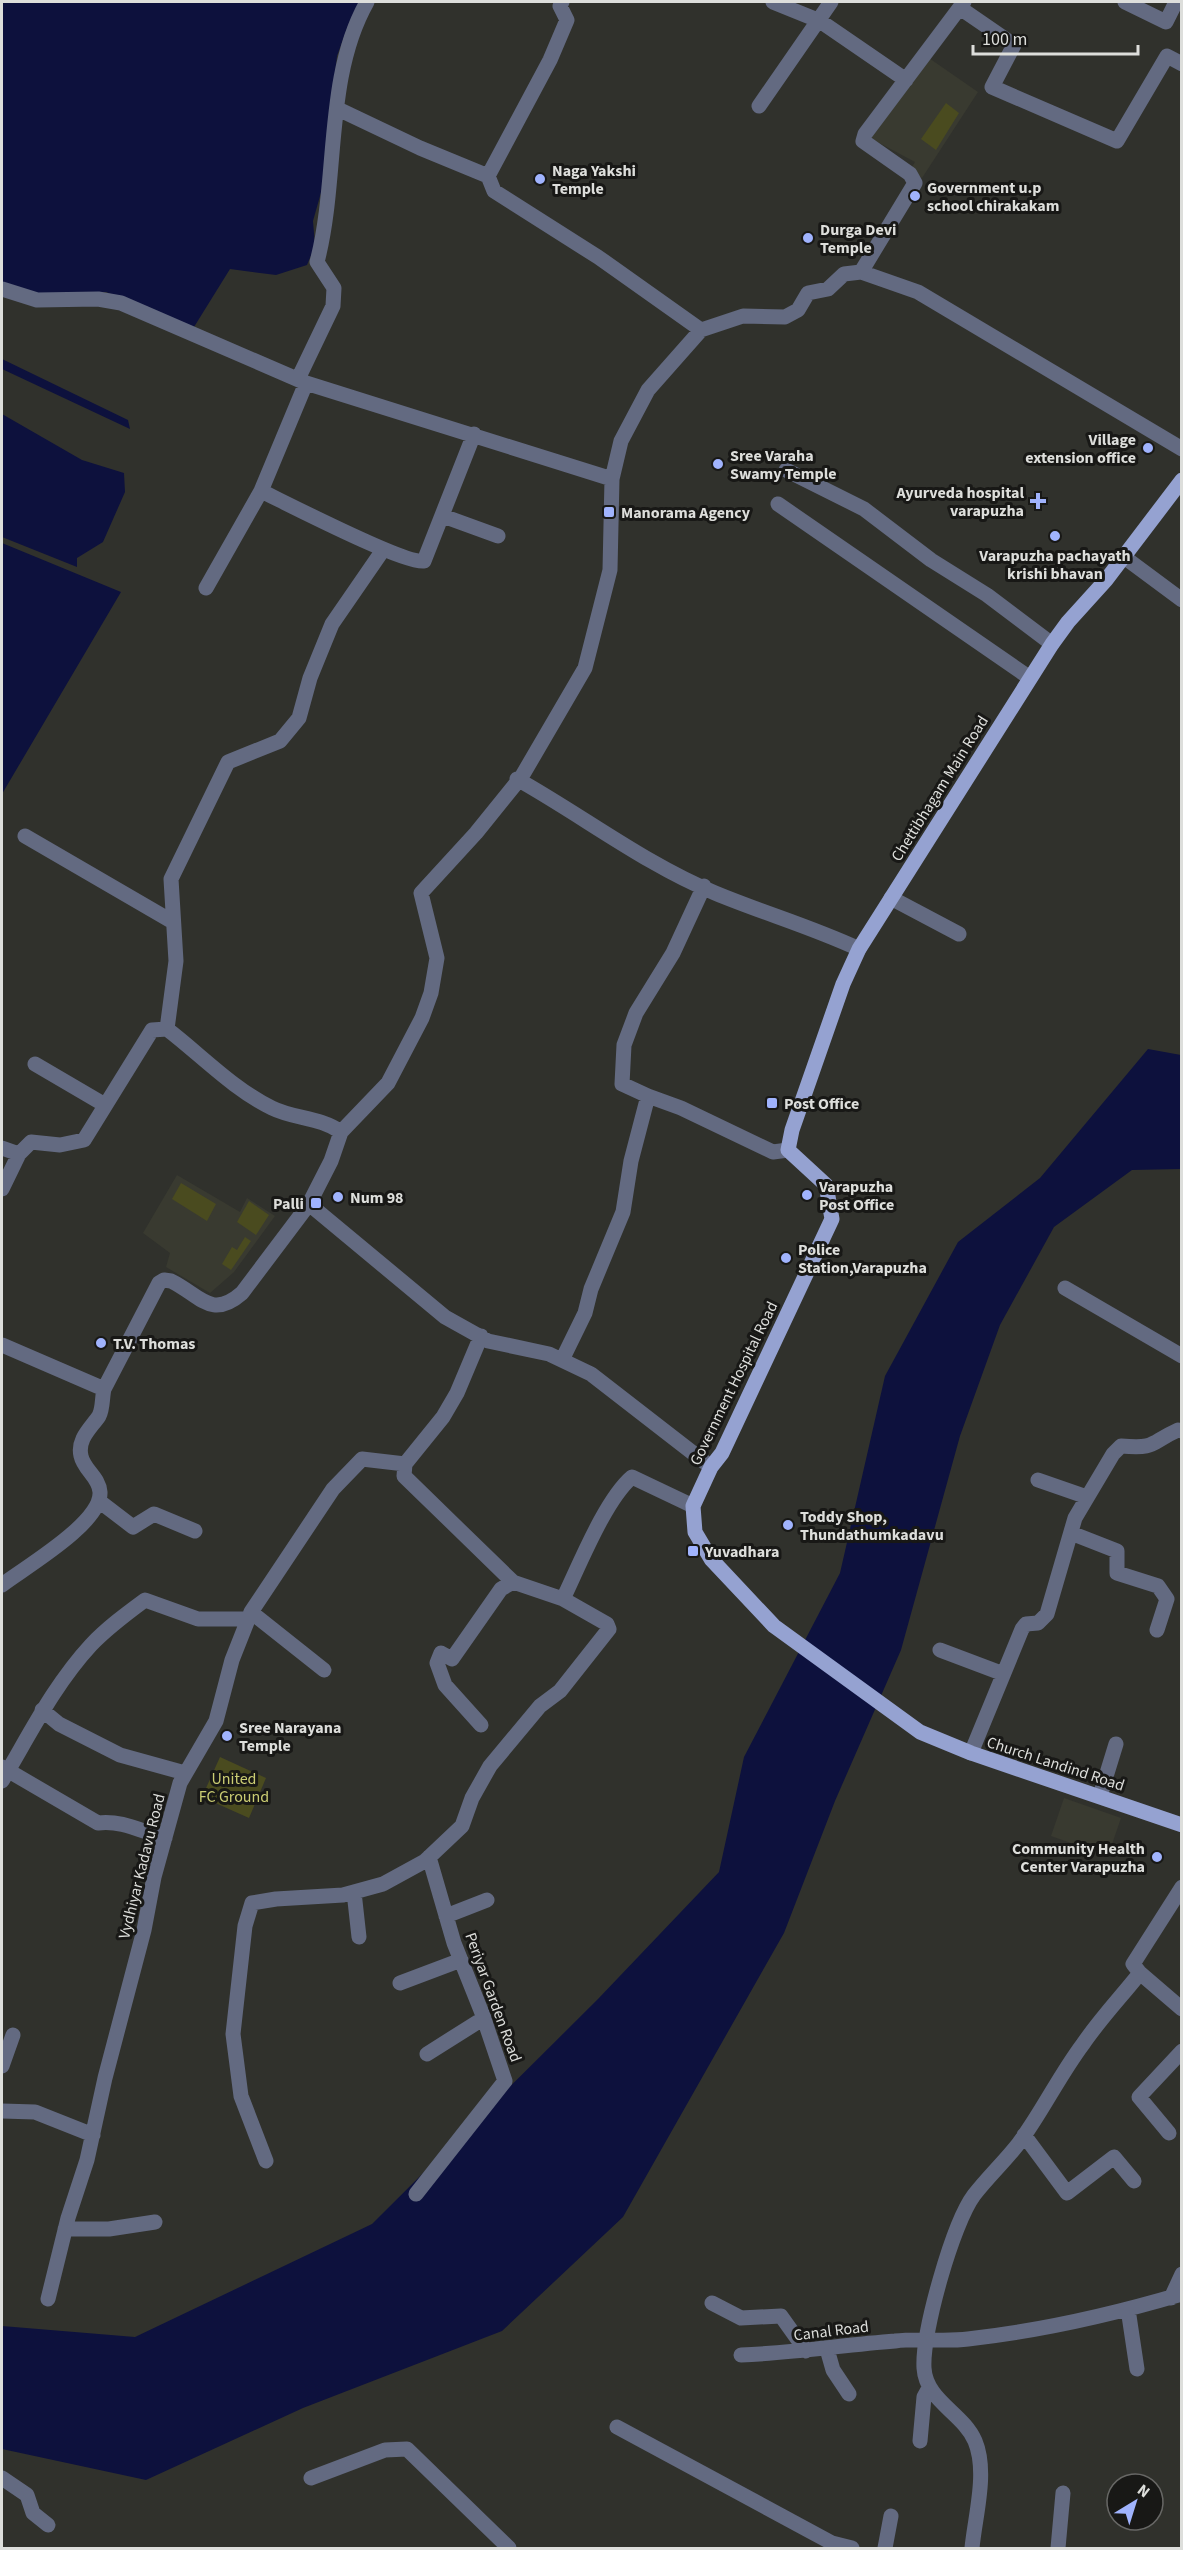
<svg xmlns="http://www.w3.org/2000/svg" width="1183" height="2550" font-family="'Source Sans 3',sans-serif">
  <rect width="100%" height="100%" fill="#30312c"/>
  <!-- built -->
  <path fill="#393a30" d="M926,56l52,36 -56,86 -12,-8 5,-8 -45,-24z
    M177,1175l63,37 7,-14 28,18 -41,56 -24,21 -44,-26 4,-14 -27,-20z
    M1064,1798l57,20 -13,38 -57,-20z"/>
  <!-- green -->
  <path fill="#4a4b1f" d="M946,103l13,10 -23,37 -15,-11z
    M181,1183l35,21 -9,17 -35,-22z
    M249,1201l20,14 -13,20 -19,-13z
    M245,1237l6,4 -20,29 -9,-6 10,-17 5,3z
    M220,1757l46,21 -17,40 -47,-21z"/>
  <!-- water -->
  <path fill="#0d113d" d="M2,2h359l-12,21 -12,33 -15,133 -9,32 2,25 -8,19 -31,10 -46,-6 -36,58 -88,-35 -75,4 -29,-9z
    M2,359l126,61 2,9 -128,-60z
    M2,414l80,46 42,13 1,19 -22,50 -26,16v9l-75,-30z
    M2,543l119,49 -119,202z
    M1148,1049l33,6v114l-49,1 -78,57 -54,98 -40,111 -59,214 -66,151 -51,132 -161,284 -121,114 -199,77 -157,72 -144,-31v-123l133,11 237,-113 226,-225 121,-127 25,-115 96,-184 45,-197 73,-134 82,-64z"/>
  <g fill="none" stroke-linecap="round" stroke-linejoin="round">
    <!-- minor -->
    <path stroke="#636a81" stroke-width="15" d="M773,2l47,19 86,59
      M1125,2l41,20 10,-20
      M960,8l54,37 -22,42 125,54 50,-85 15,8
      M759,106l72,-104
      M338,109l82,39 68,28 62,-116 17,-40 -7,-14 2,-4
      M488,176l6,15 104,66 103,73
      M861,272l54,-89 -5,-9 -47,-33 2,-7 99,-132
      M2,289l35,11 61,-1 23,4 185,80 306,96
      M298,379l35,-73 1,-18 -17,-26c22,-84 7,-184 50,-260
      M786,470l78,39 67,51 56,35 65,49
      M261,491c25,12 145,74 163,70l50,-127
      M778,504l252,174
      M443,516l55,20
      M1124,557l58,43
      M206,588l55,-97 45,-108
      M517,779c66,37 128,85 198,114 48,20 97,34 144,56
      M25,836l148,86
      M891,898l68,36
      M167,1029l9,-68 -5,-82 57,-117 52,-21 19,-23 11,-40 22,-54 51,-74
      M35,1064l70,41
      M648,1096l-26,-12 2,-39 12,-32 37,-60 31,-67
      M2,1148l17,6
      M2,1189l17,-35 12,-12 29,3 24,-5 68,-110 15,-1c34,26 66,60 105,79 22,11 48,9 69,24
      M309,1204l136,113 43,24 61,13 42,20 120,93
      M1065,1288l117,68
      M2,1345l102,44 55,-106 5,-3 7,1c29,14 40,39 71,12l67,-89 22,-43 10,-29 47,-49 34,-65 9,-25 6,-35 -16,-65 55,-60 46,-57 63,-108 25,-98 2,-91 9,-38 27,-51 53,-60 42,-14 42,1 13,-7 10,-17 20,-4 16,-15 17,-2 57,20 264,157
      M562,1360l23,-47 6,-24 32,-77 8,-51 17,-65 33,12 92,44 15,-2
      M405,1464l-1,12 109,106
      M1038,1480l49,17
      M99,1501l34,26 21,-13 41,17
      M1071,1533l46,18v22l41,13 9,13 -10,31
      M2,1585c22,-17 100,-62 98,-93 -1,-15 -16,-22 -19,-36 -4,-17 10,-28 18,-40 4,-7 3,-19 5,-27
      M251,1612l73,58
      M940,1650l61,23
      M42,1710l17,14 61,31 65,18
      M481,1725l-36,-40 -8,-22 4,-10 11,6 49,-70 12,-7 50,17
      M971,1753l51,-124 4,-5 12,-1 9,-9 28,-96 38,-64 8,-8c37,3 28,-3 57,-16l4,1
      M2,1767l96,56c25,-3 44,9 67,15
      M2,1781c28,-47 52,-96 89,-136 16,-17 35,-31 54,-45l53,19h50
      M1100,1796l16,-52
      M1182,1887l-49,77 7,9 42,36
      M354,1892l5,45
      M446,1916l41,-16
      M400,1983l61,-23
      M427,2054l57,-36
      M2,2066l11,-31
      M2,2111l33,1 58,23
      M1169,2133l-30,-36 43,-46
      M1024,2135l43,58 47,-36 20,24
      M266,2161l-25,-65 -8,-62 12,-108 7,-23 24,-4 67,-4 40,-11 42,-23 37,-35 10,-28 18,-32 50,-60 20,-15 49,-62 -2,-5 -44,-25c16,-33 42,-99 69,-122l61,29
      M416,2194l89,-113 -23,-68 -28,-70 -25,-86
      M65,2229h44l46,-7
      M1171,2298l11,-24
      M48,2299l20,-81 19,-58 18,-82 39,-148 10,-53 26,-94 36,-62 16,-61 19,-48 82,-123 29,-30 43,5 38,-47 14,-24 24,-57
      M712,2303l29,15 40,-2 25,35
      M1128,2309l9,60
      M827,2349l6,21 16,24
      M741,2355c52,-2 102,-10 154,-14 24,-3 49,1 73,-2 72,-8 143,-24 214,-45
      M617,2427l215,116 20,5
      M920,2441l4,-44 5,-9
      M2,2478l25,17 6,18 15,12
      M311,2478l74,-28 22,-1 102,99
      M885,2548l6,-32
      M972,2548c3,-32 16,-76 3,-107 -12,-28 -49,-40 -51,-73 -2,-36 29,-145 50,-173 14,-18 31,-34 45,-52 23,-31 40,-67 64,-99 17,-25 38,-47 57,-71
      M1058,2548l5,-55"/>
    <!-- major -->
    <path stroke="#95a2d1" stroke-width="15" d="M1182,480l-76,100 -38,42 -16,22 -193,305 -16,35 -51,146 -4,20 38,35 6,34 -110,234 -11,14 -18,39 2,26 16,27 63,67 146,106 51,21 211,72"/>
  </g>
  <!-- markers -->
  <g fill="#a0b3fd" stroke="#181816" stroke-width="2">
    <circle cx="540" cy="179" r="6"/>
    <circle cx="915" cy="196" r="6"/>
    <circle cx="808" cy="238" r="6"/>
    <circle cx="1148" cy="448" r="6"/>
    <circle cx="718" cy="464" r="6"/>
    <path d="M1035 492h6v6h6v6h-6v6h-6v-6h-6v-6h6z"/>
    <rect x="603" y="506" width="12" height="12" rx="3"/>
    <circle cx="1055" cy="536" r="6"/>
    <rect x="766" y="1097" width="12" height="12" rx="3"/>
    <circle cx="807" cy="1195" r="6"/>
    <circle cx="338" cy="1197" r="6"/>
    <rect x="310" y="1197" width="12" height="12" rx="3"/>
    <circle cx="786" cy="1258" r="6"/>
    <circle cx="101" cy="1343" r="6"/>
    <circle cx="788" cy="1525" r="6"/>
    <rect x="687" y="1545" width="12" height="12" rx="3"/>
    <circle cx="227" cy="1736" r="6"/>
    <circle cx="1157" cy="1857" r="6"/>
  </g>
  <g text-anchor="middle" stroke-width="6" stroke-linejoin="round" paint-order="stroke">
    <!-- poi labels -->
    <g font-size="16" font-weight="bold" fill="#dddedb" stroke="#181816" text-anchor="start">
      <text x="552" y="176">Naga Yakshi<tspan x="552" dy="18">Temple</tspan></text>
      <text x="927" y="193">Government u.p<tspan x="927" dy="18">school chirakakam</tspan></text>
      <text x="820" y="235">Durga Devi<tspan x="820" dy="18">Temple</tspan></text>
      <text x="1136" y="445" text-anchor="end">Village<tspan x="1136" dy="18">extension office</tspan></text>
      <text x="730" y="461">Sree Varaha<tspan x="730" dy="18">Swamy Temple</tspan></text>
      <text x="1024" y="498" text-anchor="end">Ayurveda hospital<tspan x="1024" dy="18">varapuzha</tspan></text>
      <text x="621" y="518">Manorama Agency</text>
      <text x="1055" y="561" text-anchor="middle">Varapuzha pachayath<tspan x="1055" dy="18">krishi bhavan</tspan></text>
      <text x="784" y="1109">Post Office</text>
      <text x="819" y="1192">Varapuzha<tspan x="819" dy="18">Post Office</tspan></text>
      <text x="350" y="1203">Num 98</text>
      <text x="304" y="1209" text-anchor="end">Palli</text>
      <text x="798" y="1255">Police<tspan x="798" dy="18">Station,Varapuzha</tspan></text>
      <text x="113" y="1349">T.V. Thomas</text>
      <text x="800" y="1522">Toddy Shop,<tspan x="800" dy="18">Thundathumkadavu</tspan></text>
      <text x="705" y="1557">Yuvadhara</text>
      <text x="239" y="1733">Sree Narayana<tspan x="239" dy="18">Temple</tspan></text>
      <text x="1145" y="1854" text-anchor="end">Community Health<tspan x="1145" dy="18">Center Varapuzha</tspan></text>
    </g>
    <!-- street labels -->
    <g font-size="16" fill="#dddedb" stroke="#181816">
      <text transform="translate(939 788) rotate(-58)" y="6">Chettibhagam Main Road</text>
      <text transform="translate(733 1383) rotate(-64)" y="6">Government Hospital Road</text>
      <text transform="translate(1056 1763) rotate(18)" y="6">Church Landind Road</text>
      <text transform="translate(141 1866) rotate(-76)" y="6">Vydhiyar Kadavu Road</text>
      <text transform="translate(494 1997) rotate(70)" y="6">Periyar Garden Road</text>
      <text transform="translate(831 2330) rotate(-7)" y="6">Canal Road</text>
    </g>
    <!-- park labels -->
    <g font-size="16" fill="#cbcd73" stroke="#181816">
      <text x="234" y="1784">United<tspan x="234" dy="18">FC Ground</tspan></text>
    </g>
  </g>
  <!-- border -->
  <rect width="1183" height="2550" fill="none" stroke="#dddedb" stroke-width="6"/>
  <!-- north arrow -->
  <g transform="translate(1135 2502) rotate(38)"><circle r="28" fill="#181816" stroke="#676765" stroke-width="1.5"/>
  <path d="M0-4.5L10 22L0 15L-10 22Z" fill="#a0b3fd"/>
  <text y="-9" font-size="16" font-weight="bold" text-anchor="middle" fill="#dddedb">N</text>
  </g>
  <!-- scale -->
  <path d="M973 45v9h165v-9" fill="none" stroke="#dddedb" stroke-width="3"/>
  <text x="982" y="45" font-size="18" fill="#dddedb" stroke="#181816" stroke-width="4.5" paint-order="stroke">100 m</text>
</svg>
